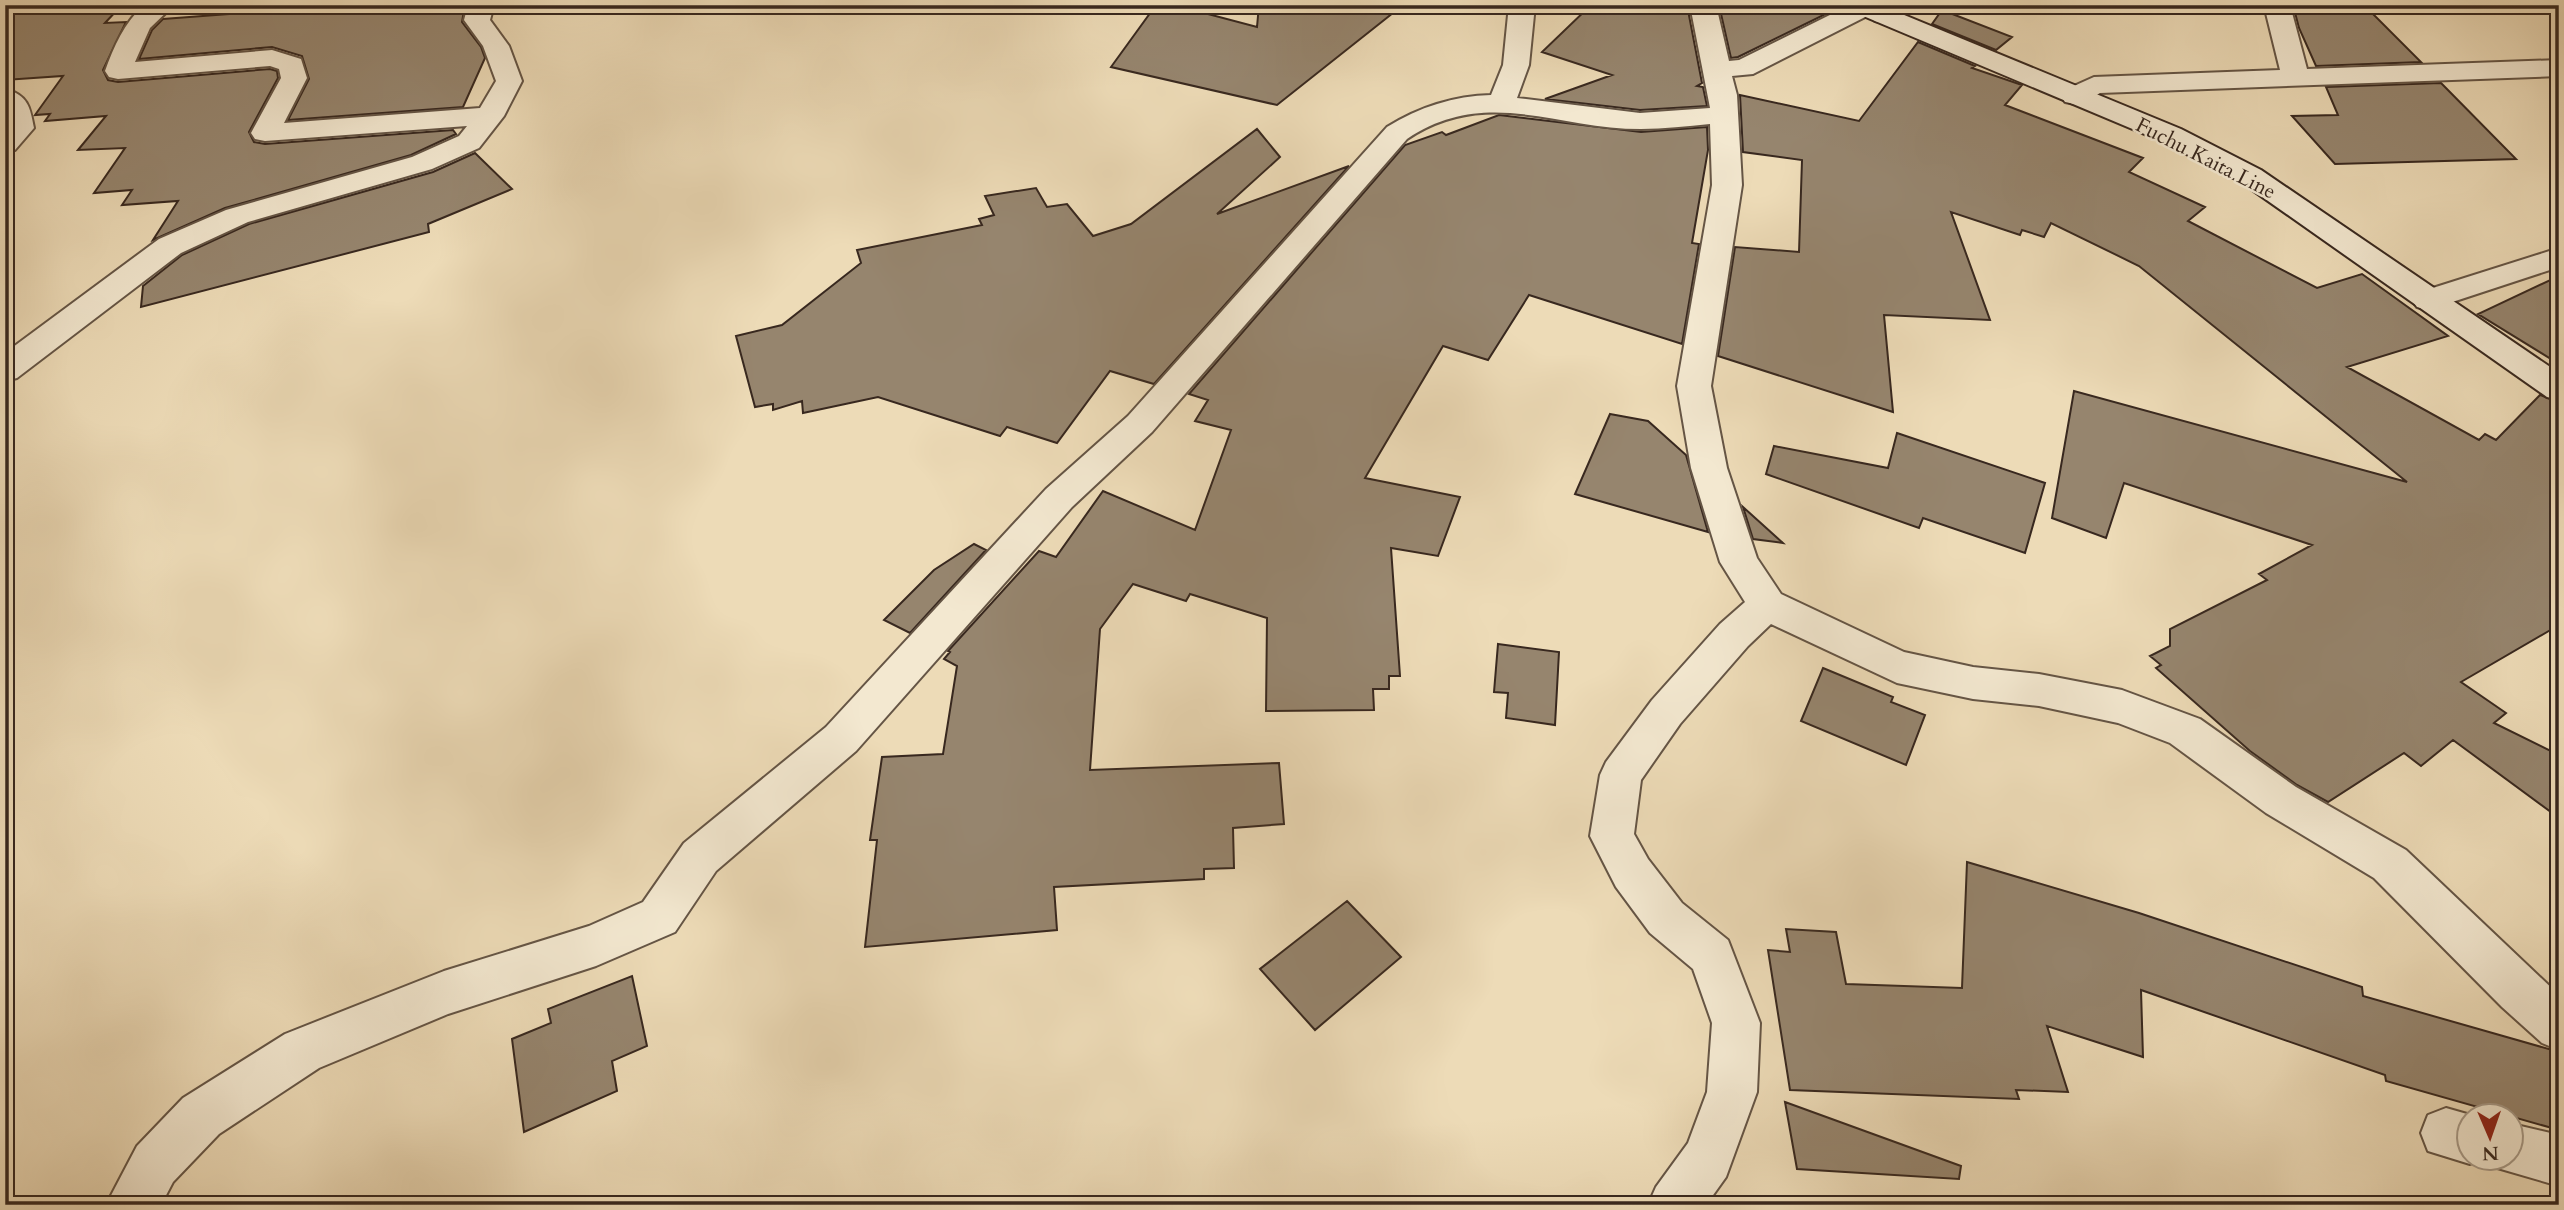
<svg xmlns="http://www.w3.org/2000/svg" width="2564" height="1210" font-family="Cardo,serif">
  <rect width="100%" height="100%" fill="#eddbb7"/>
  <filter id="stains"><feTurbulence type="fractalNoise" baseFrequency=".00286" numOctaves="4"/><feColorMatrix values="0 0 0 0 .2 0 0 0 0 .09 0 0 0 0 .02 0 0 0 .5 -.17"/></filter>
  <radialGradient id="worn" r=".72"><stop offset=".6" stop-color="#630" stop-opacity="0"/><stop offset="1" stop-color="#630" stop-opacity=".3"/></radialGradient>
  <!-- building -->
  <path fill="#96856e" stroke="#38281f" stroke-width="2" d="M272,5h193l-3,17 19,25 4,11 -22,49 -175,13 21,-41 -7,-23 -30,-9 -133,12 13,-29 11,-11 106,-8z
    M1156,5h18l83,22 2,-22h144l-126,100 -166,-38z
    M1591,5h96l15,78 -5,3 6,1 4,19 -67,4 -95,-11 67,-24 -70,-23z
    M1719,5h125l-106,52 -7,1z
    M2293,5h71l57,57 -105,4 -17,-38z
    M119,8l-14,15 21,-1 -23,48 5,10 10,2 152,-13 7,2 1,7 -29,54 5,10 11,2 188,-14 3,4 -45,21 -186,53 -72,32 25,-39 -56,4 10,-15 -38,3 31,-45 -47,2 28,-34 -61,5 5,-7 -15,1 28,-39 -58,4v-70z
    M1942,10l70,27 -16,13 -64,-26z
    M1918,42l57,24 -3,2 50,17 -17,20 138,53 -14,14 76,35 -17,14 129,67 45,-14 86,62 -101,31 132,73 6,-6 11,6 44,-45 19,7v223l-98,57 45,31 -12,10 65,32v63l-106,-78 -32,26 -17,-13 -76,49 -31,-17 -47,-34 -94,-83 5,-3 -11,-9 20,-10v-17l97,-49 -8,-6 53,-29 -188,-62 -18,55 -54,-20 22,-127 333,91 -268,-216 -88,-43 -7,14 -22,-7 -2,5 -69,-23 39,108 -106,-5 9,97 -175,-56 17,-109 64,5 3,-92 -59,-8 -3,-57 119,26z
    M2441,83l75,76 -181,5 -43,-48 46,-1 -12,-28z
    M1499,115l142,17 66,-5 1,23 -16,93 7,1 -17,100 -153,-49 -41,65 -45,-14 -78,132 95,19 -22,59 -47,-8 9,128h-11v13h-16l1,21 -108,1 1,-93 -77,-24 -4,7 -53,-17 -33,45 -10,141 189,-7 5,61 -51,4 1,40 -30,1v10l-150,8 3,43 -192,17 12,-107h-7l12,-83 61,-3 14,-88 -13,-7 6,-7 -2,-1 91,-100 17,6 47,-66 92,39 36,-100 -36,-9 13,-21 -19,-6 216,-249 37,-13 4,3z
    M1257,129l23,28 -63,57 132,-48 -195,218 -44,-13 -53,72 -50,-16 -7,9 -122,-39 -75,16 -1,-12 -29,9v-6l-18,3 -19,-71 46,-11 79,-62 -4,-13 125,-25 -3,-6 15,-4 -9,-19 51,-8 11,19 20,-3 26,32 38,-12z
    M475,153l37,36 -84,35 1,8 -288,75 2,-21 39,-31 67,-31 184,-52z
    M2559,276v88l-81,-50z
    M1610,414l38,7 38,34 22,77 -133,-38z
    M1897,433l148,50 -20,70 -102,-35 -4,10 -153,-54 8,-28 114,22z
    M1743,507l40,36 -30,-4z
    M974,544l12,6 -76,83 -26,-13 50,-50z
    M1498,644l61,8 -4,73 -49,-7 2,-25 -14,-1z
    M1823,668l70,29 -2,5 34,13 -19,50 -105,-44z
    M1967,862l172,51 223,74 1,9 196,56v78l-173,-49 -1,-6 -244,-85 2,67 -96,-31 21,66 -52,-2 3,9 -229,-9 -22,-140 22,2 -4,-23 50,3 10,52 116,4z
    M1347,901l54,56 -86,73 -55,-61z
    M632,976l15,70 -35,15 5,30 -93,41 -12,-93 39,-16 -3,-14z
    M1785,1102l176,64 -2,13 -162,-10z"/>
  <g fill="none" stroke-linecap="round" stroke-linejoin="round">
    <defs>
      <path id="street" d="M144,5h30l-24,23 -15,34 137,-12 29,9 6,19 -23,45 196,-15 16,-27 -13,-35 -19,-26 4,-15h26l-4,15 19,26 13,35 -18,35 -25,32 -47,21 -184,53 -67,31 -164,125 -12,3v-28l154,-114 67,-29 186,-53 47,-21 8,-10 -202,15 -10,-2 -4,-6 30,-55 -2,-9 -9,-3 -152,13 -9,-2 -4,-6c9,-25 19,-48 39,-66z
        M1509,5h26l-6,60 -12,33 123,15 70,-5 -20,-103h26l13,56 10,-1 111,-55h25l2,3 -4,5 -120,61 -21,2 5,19 5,90 -31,201 16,82 30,90 24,36 123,58 69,15 66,7 83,16 78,29 96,68 110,63 153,145v55l-17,-7 -40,-36 -128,-129 -108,-65 -96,-70 -52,-20 -79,-17 -66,-7 -76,-16 -126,-59 -23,22 -68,78 -39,56 -7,54 14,25 34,44 46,37 32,83 -3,69 -31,85 -20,28h-58l8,-18 32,-44 19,-51 5,-69 -19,-54 -43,-36 -34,-46 -26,-51 10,-61 6,-13 46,-62 68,-76 25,-22 -25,-40 -29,-94 -14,-82 35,-201 -2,-61c-23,2 -46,5 -69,5 -85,0 -155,-43 -234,10l-255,293 -80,75 -216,244 -140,120 -41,61 -79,34 -148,48 -129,54 -100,66 -46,48 -12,23h-55l31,-59 46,-48 102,-64 159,-63 145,-45 54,-24 41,-59 142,-116 220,-238 82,-73 259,-289c32,-20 67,-31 104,-32l12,-30z
        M1884,5h31c-9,12 -25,20 -40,16l-4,-5z
        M2264,5h26l17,64 252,-9v16l-459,17 -15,9 -10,2 -10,-2 -4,-6 4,-6 29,-13 186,-7z
        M5,89c23,6 25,18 29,39l-19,22 -10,2z
        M2559,248v19l-131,43 -11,-3 -5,-7 5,-7z
        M2446,1108l28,8h-4v42h16l-16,6 -42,-13 -7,-18 7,-18z
        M2512,1124l47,11v51l-65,-19 -4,-9h22z"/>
      <path id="secondary" d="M1846,5h34l301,124 80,41 298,203v27l-12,-3 -306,-215 -80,-41 -312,-131z"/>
    </defs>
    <!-- street casing -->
    <use href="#street" stroke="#655545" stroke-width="4"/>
    <!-- secondary casing -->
    <use href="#secondary" stroke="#38281f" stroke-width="4"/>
    <!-- street -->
    <use href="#street" fill="#f3e8d0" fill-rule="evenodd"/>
    <!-- secondary -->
    <use href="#secondary" fill="#f3e8d0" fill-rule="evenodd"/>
  </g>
  <g text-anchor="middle" stroke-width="5" stroke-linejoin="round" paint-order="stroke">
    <!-- far-street labels -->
    <g font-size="21" fill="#38281f" stroke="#f3e8d0">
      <text transform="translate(2206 158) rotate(27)" y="7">Fuchu Kaita Line</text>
    </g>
  </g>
  <!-- margin -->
  <rect width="2564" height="1210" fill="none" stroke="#eddbb7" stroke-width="28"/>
  <rect x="7" y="7" width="2550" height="1196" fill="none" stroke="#38281f" stroke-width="3.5"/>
  <rect x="14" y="14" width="2536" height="1182" fill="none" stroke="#38281f" stroke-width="2"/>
  <!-- north arrow -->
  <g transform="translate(2490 1137) rotate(178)"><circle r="33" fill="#f3e8d0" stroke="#a89b89" stroke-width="2"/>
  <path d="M0-5L12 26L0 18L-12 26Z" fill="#8f2418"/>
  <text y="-10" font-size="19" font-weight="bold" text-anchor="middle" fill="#38281f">N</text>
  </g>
  <rect width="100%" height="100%" filter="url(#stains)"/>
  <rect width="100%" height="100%" fill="url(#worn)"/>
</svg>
